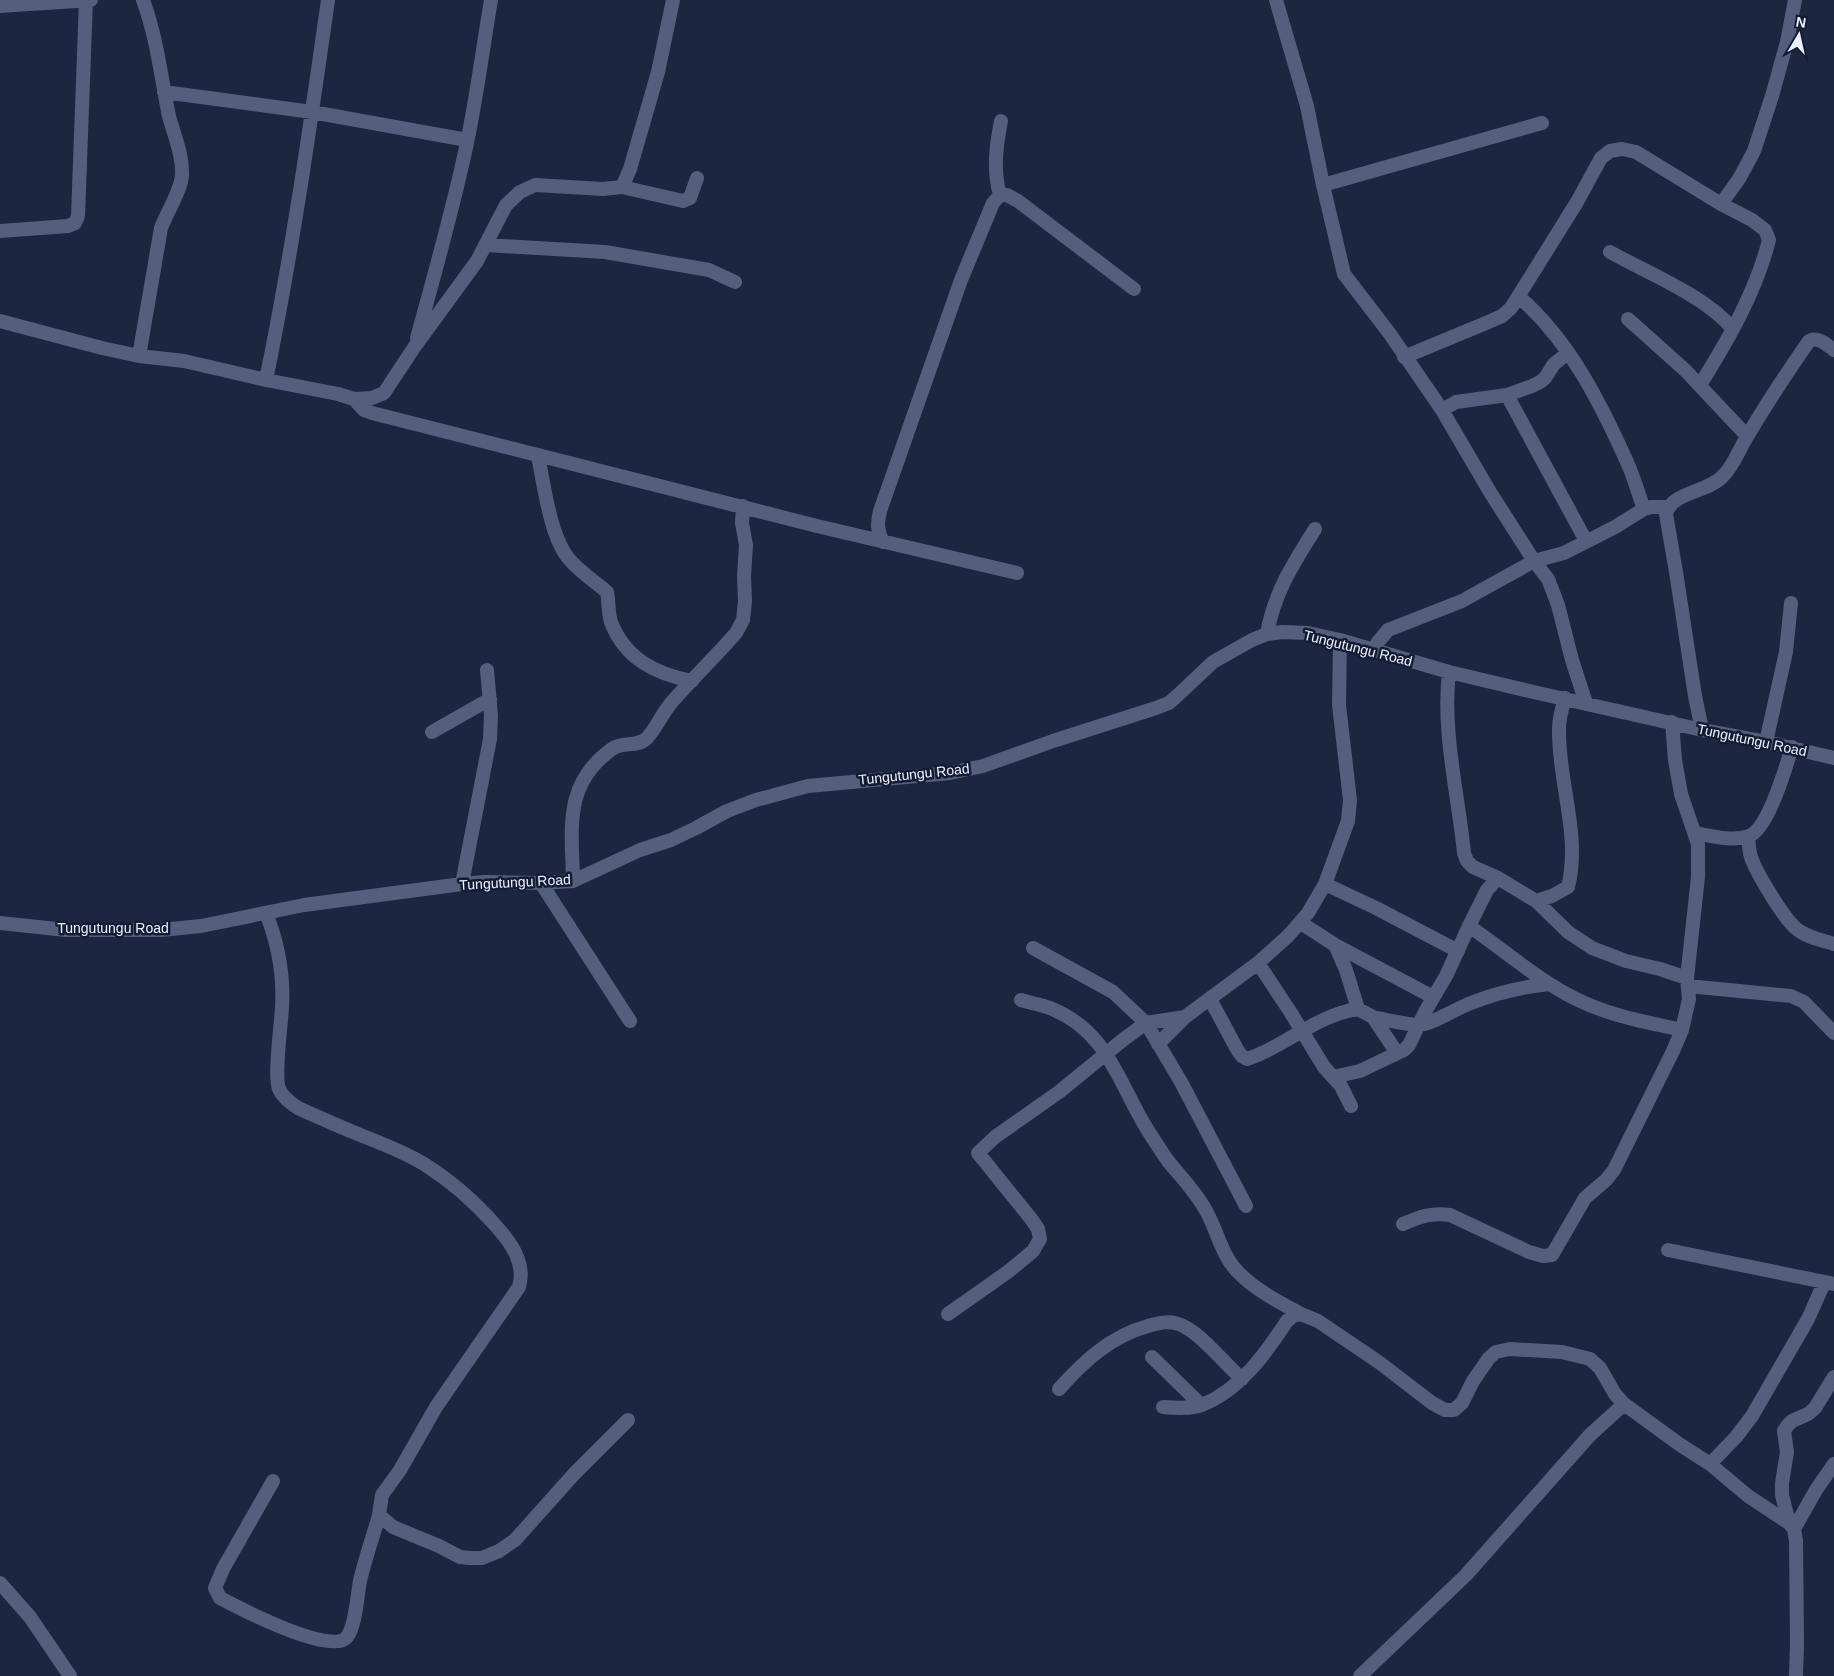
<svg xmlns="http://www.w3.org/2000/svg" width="1834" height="1676" font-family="Arial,sans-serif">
  <rect width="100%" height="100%" fill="#1d2640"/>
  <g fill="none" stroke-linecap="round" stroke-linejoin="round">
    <!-- minor -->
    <path stroke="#545f7d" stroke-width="14" d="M1276,0l31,106 16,79 21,89 46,60 52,76 48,82 44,69 14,18 10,26 14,55 14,43
      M0,6l91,-6
      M164,92l148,20 155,28
      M1323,185l219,-62
      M622,187l61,14 7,-3 7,-20
      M1000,195c-7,-25 -4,-48 1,-74
      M1721,204l18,-25 15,-28 18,-55 15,-54 8,-42
      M0,231l68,-5 7,-3 3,-7 8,-216
      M486,245l119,7 104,18 26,12
      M1610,252c39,22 94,43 123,77
      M1519,297c50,43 81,105 108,165 7,15 11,31 17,47
      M1628,319l58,52 61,65
      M0,321l102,27 37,8 45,5 82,19 72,14 16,5 10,11 8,3 445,113 200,47
      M417,338c18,-65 36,-129 50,-195 10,-48 16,-96 24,-143
      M139,356l22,-128c6,-16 20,-37 21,-53 1,-20 -8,-40 -13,-59 -8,-39 -12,-78 -26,-116
      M1404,357l82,-34 16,-7 9,-8 66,-106 24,-44 9,-7 12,-2 14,3 85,52 31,16 13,10 4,10c-13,52 -41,100 -69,145
      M266,380c26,-126 44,-253 62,-380
      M1507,395l79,146
      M354,399l18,-1 12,-5 31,-47 62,-85 29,-56 14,-13 15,-7 68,4 19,-2 8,-18 28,-97 15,-72
      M1442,410l14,-8 51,-7 25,-9 8,-4 5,-4 9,-14 14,-11
      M538,456c6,28 12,81 31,103 11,13 25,22 38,33 2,10 1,21 4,30 14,37 45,52 81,59
      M883,542c-6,-11 -6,-19 -3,-31l81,-231 32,-77 7,-8h7l11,6 116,88
      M1267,634c7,-41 26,-70 48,-105
      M1374,650l4,-8 10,-12 74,-29 72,-40 30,-8 51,-26 29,-18 7,-2h17
      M1449,672c-7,60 9,121 15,181l3,8 6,6 25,11 38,23 32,31 24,16 34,13 34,8 27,9
      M1702,730l-7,-34 -19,-124 -10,-58c5,-22 40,-21 56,-37 12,-11 17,-28 26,-42 19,-32 40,-64 61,-94 9,-5 18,4 25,9
      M432,732l58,-33
      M1766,742l20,-90 5,-49
      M1695,833c17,3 37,9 54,3 19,-7 37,-69 43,-89
      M1748,837c1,7 1,16 4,23 6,15 33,61 46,70 11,8 23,10 36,14
      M573,881c-1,-53 -10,-97 39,-132 11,-8 25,-1 35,-11 9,-10 15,-24 24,-35 21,-24 44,-46 65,-70l7,-13 2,-19 -1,-25 2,-31 -4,-22 1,-17
      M541,883l89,138
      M462,884l28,-145 1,-24 -4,-45
      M1325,884l51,24 82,43
      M1536,901l16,-5 16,-9c13,-52 -10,-105 -9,-158 0,-11 3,-21 6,-31
      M266,913c12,30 18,62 16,95 -1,17 -8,68 -3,81 4,9 12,14 19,19 20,9 40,18 60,26 22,9 45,17 66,30 27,17 51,38 72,62 15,17 30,37 23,61l-61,88 -22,32 -36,63 -18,25 -3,20 14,12 46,19 21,11 10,1h12l17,-7 16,-11 59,-66 54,-54
      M0,923l66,7h95l40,-4 103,-21 158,-21 23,-2 56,1 32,-2 67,-31 31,-10 25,-12 31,-17 29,-11 52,-14 142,-13 33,-7 70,-25 103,-33 13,-5 9,-8 35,-33 39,-22 15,-6 15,-2 26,1 32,7 109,32 80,19 173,39 64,12 68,16
      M1301,923l34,22 98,52
      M1469,926l18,-36 11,-12
      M1335,945l11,25 12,39
      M1033,948l80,44 33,31 35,59 65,124
      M1258,963l33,50 33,54 17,19 10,20
      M1688,986l103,10 13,6 30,31
      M1210,999l28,52 4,5 5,3c38,-12 69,-44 111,-50l15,8 24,36
      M1021,1000c10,3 20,5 29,8 58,23 68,74 97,121 7,11 14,22 21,32 13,16 27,30 37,48 12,20 16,46 33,63 17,18 41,30 63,42
      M1373,1017c14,3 30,7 45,8 13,0 39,-17 53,-22 25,-10 51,-16 78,-19
      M1158,1044l27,-27 73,-54 30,-27 20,-23 17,-29 23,-63 2,-21 -11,-95 1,-65
      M1333,1077l27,-6 44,-21 5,-5 17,-35 20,-34 23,-50c36,25 69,54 107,73 34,17 70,23 106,31
      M1403,1224c16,-7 29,-12 47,-9l79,37 14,4 9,-1 33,-57 21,-18 8,-10 59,-119 9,-21 7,-31 -2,-21 11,-101v-33l-17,-50 -6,-34 -3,-38
      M1668,1250l166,34
      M948,1314l61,-43 24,-20 7,-12 -2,-10 -6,-9 -54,-67 17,-16 64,-45 65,-53 22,-16 39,-6
      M1152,1357l49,48
      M1059,1389c25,-28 52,-53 89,-63 13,-4 25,-6 37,1 18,9 40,37 57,52
      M1163,1407c13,1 27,2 39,-2 38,-15 64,-52 85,-84l6,-5 8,-2 17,7 62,42 52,40 13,7h9l8,-7 11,-22 16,-23 7,-6 14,-3 52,3 28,7 10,9 15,26 9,10 55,40 31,20 38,32 41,27 5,6 2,12 1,102 -1,33
      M1710,1464l26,-27 16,-21 56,-97 16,-36
      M273,1481l-50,88 -8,19 5,10c19,10 112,59 127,39 9,-12 10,-41 13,-56 5,-22 13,-44 19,-66
      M1789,1523l-7,-28v-12l5,-31 -3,-21 4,-6 4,-4 16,-7 7,-6 19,-31
      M1794,1529l22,-39 18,-26
      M0,1583l30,34 40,59
      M1360,1676l106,-101 124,-140 34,-31"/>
  </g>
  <g text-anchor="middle" stroke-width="5" stroke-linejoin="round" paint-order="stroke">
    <!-- street labels -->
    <g font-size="14" fill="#edf1fc" stroke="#141c35">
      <text transform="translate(1358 648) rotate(14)" y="5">Tungutungu Road</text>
      <text transform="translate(1752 740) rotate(12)" y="5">Tungutungu Road</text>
      <text transform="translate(914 774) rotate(-6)" y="5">Tungutungu Road</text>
      <text transform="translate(515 882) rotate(-3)" y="5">Tungutungu Road</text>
      <text x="113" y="933">Tungutungu Road</text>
    </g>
  </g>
  <!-- north arrow -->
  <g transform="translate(1799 35) rotate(9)" stroke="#141c35" stroke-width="4" paint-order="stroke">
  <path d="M0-4L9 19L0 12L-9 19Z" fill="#edf1fc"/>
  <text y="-8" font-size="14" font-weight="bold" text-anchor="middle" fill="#edf1fc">N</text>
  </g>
</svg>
